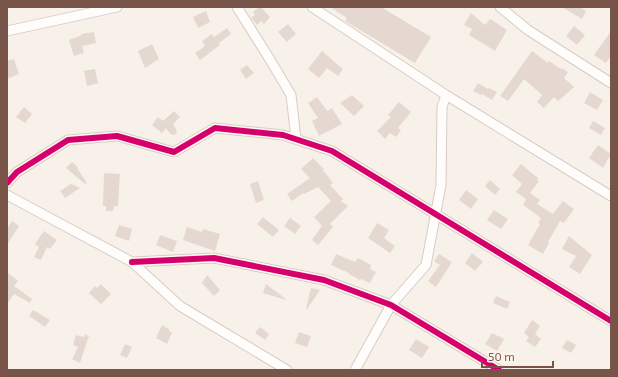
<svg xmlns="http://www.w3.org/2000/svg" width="618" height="377" font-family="'Exo 2',sans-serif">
  <rect width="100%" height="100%" fill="#f8f1ea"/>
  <!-- building -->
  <path fill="#e5d8d1" d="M259,7h2l9,10 -6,7 -3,-3 -4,4 -6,-7 4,-3 -2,-3z
    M330,7h51l50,30 -16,26 -70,-42 2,-3z
    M562,7h18l6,4 -4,8z
    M206,11l4,11 -12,6 -5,-11z
    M471,13l14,12 5,-6 17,11 -12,21 -26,-16 3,-6 -8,-4z
    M288,24l8,10 -9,8 -9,-10z
    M574,26l11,9 -8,10 -11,-9z
    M227,28l4,6 -12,9 1,2 -20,15 -5,-7 10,-7 -3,-5 10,-7 2,3z
    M611,31v25l-5,7 -12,-8z
    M94,32l2,11 -14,3 2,7 -10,3 -5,-16 13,-5 -1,-1z
    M152,44l7,15 -14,9 -7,-17z
    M322,51l21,18 -5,7 -11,-8 -8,10 -11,-9z
    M532,51l16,12 1,-2 12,8v-1l7,4 -4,6 10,9 -16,14 -4,-4 -10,11 -7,-6 5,-7 -18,-16 -16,22 -8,-5z
    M14,59l5,15 -12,5v-18z
    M247,65l7,8 -8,6 -6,-9z
    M95,69l3,14 -11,3 -3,-15z
    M478,83l10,6 1,-1 8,4 -5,8 -10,-6 -1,1 -8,-4z
    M590,92l13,8 -6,10 -13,-7z
    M352,95l12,11 -10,10 -14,-13z
    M317,97l10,14 5,-3 10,16 -23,12 -7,-15 6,-3 -10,-15z
    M399,102l12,10 -13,16 3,2 -5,7 -6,-4 -5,6 -8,-8 14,-14 -3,-2z
    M24,107l8,7 -7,9 -9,-6z
    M174,111l6,6 -7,7 4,7 -2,4 -5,-1 -4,-6 -4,5 -10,-8 6,-8 5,4z
    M593,121l12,7 -4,7 -12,-7z
    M598,145l13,9 -8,14 -14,-10z
    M313,158l11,11 -1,1 10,13 -3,2 13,14 -2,2 7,5 -18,18 3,3 -15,18 -6,-5 10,-14 -8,-9 17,-16 -13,-14 -14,7 -1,-1 -11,8 -5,-7 23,-16 -9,-9z
    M72,162l6,5 -1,1 10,15 -2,1 -19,-16z
    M521,164l17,14 -1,2 2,1 -9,12 10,7 -3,4 16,10 10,-13 11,8 -10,14 -4,-2 -12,21 1,1 -6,11 -15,-9 12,-21 -2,-1 3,-5 -18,-13 3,-6 -10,-7 6,-8 -10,-9z
    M104,173l16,1 -2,32h-4l-1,5h-7v-5h-3z
    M490,180l10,9 -5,6 -10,-9z
    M258,181l6,19 -8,3 -6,-19z
    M71,184l9,4 -15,10 -5,-7z
    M466,190l12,9 -7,10 -12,-9z
    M494,210l14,9 -7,10 -14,-9z
    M263,217l16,13 -6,7 -16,-13z
    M290,218l11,8 -6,8 -11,-8z
    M12,221l7,5 -12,19v-16z
    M377,223l12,7 -5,8 11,8 -5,7 -22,-15z
    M119,225l13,4 -3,12 -14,-5z
    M187,227l15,5 1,-3 17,5 -5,17 -32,-11z
    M44,231l13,9 -7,9 -3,-2 -6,13 -7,-3 5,-10 -4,-3z
    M160,235l17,6 -4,11 -17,-7z
    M569,236l23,19 -12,19 -11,-7 7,-11 -14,-7z
    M472,253l11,9 -8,9 -10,-8z
    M336,254l19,8 3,-4 13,7 -1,4 6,3 -6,11 -9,-4 -1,1 -11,-6v-1l-18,-8z
    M439,254l13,8 -16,25 -8,-6 12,-16 -6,-4z
    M7,272l11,9 -4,5 18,13 -2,4 -16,-9 -7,10z
    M207,275l13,15 -6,6 -12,-13z
    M101,284l10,10 -10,10 -12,-11 6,-7 2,2z
    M266,284l20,15v1l-23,-7z
    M311,288l9,2 -13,19h-1z
    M496,296l14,6 -3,7 -14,-6z
    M33,310l17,10 -5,7 -16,-11z
    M532,320l8,6 -5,8 6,5 -6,8 -9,-6 3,-4 -5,-4z
    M162,325l7,4v2l3,1 -5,12 -11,-6z
    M260,327l9,7 -4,6 -10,-7z
    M299,332l12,4 -4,11 -12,-4z
    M492,333l12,6 -7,12 -12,-7z
    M85,334l4,2 -9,27 -8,-4 6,-12 -5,-2 3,-10 8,2z
    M416,339l13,8 -7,11 -13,-8z
    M567,340l9,5 -5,8 -9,-5z
    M125,344l7,3 -5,11 -7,-3z"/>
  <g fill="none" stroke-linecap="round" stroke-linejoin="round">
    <defs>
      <path id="minor" d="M237,7l32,51 22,37 5,44
        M312,7l134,88 165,101
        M500,7l28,23 83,53
        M7,31l110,-24
        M7,183l10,-11 51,-32 49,-4 57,16 41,-24 68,7 49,16 279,170
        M7,195l125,67 48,44 107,64
        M132,262l82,-4 110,22 67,25 108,65
        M355,370l36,-65 35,-40 15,-80 1,-78 4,-12"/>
    </defs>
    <!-- minor casing -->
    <use href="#minor" stroke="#d6ccc6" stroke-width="11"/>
    <!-- minor -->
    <use href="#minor" stroke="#fefdfc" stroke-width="9"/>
    <defs>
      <path id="cycleway" d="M7,183l10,-11 51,-32 49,-4 57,16 41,-24 68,7 49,16 279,170
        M132,262l82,-4 110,22 67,25 108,65"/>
    </defs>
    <!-- cycleway casing -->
    <use href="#cycleway" stroke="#fff5ec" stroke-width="8"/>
    <!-- cycleway -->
    <use href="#cycleway" stroke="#d6006c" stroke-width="6"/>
  </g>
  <!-- border -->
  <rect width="618" height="377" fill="none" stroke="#785448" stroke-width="16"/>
  <!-- scale -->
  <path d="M482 361v6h71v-6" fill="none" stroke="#785448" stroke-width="2"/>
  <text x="488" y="361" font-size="12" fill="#785448" stroke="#fff5ec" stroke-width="3" paint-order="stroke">50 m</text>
</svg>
